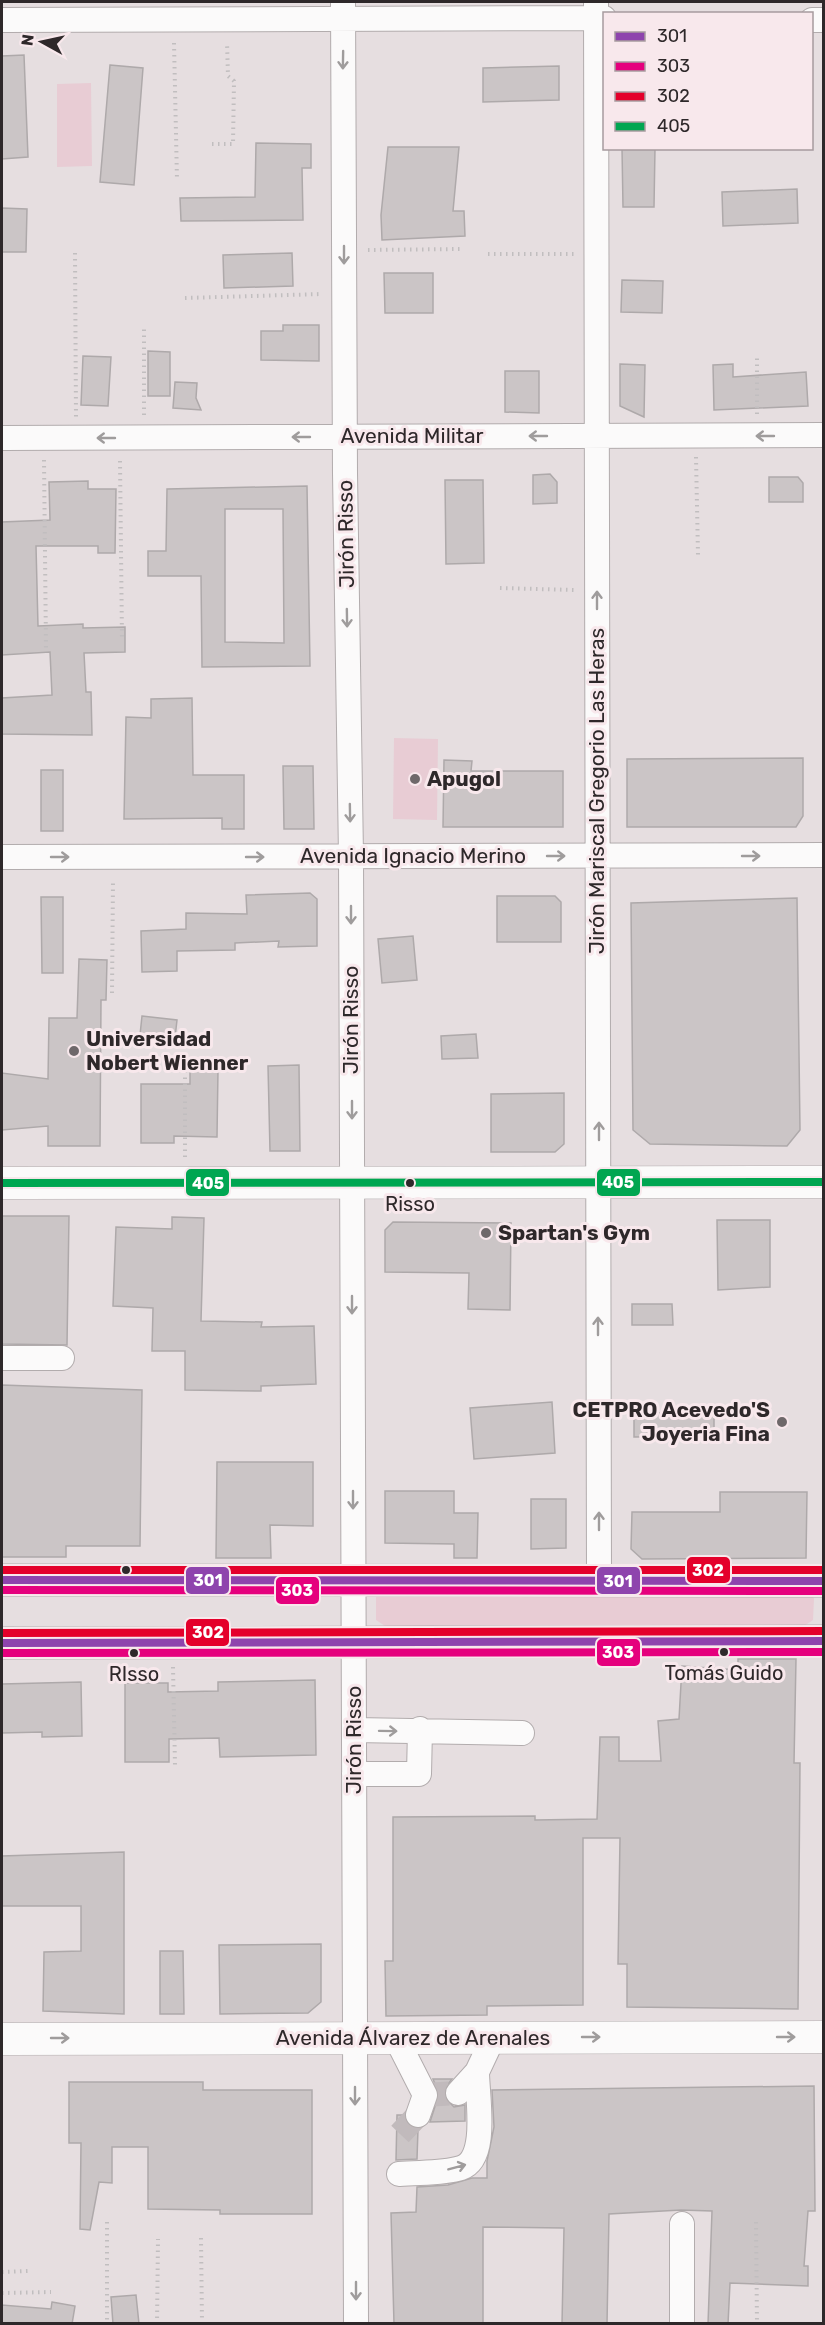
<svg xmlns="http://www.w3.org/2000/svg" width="825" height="2325" font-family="Rubik,sans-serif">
  <rect width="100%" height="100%" fill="#e6dee0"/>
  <!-- green -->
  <path fill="#e8ccd4" d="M91,83l1,83 -35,1v-83z
    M394,738l44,1 -1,81 -44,-1z
    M805,1593l9,5 -1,22 -9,6 -416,2 -12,-8v-24z"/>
  <!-- building -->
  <path fill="#cbc5c6" stroke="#aea9aa" stroke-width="1.5" fill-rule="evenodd" d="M24,55l4,102 -26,2v-103z
    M110,65l33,3 -9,117 -34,-3z
    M559,66v34l-76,2v-34z
    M256,143l55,1v24h-9l1,52 -122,1 -1,-23 75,-1z
    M388,147h71l-6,64h11l1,25 -83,4 -1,-25z
    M622,148h33l-1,59h-31z
    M797,189l1,34 -75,3 -1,-34z
    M2,208l25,1 -1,43h-24z
    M292,253l1,33 -69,2 -1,-33z
    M384,273h49v40h-48z
    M622,280l41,1 -1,32 -41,-1z
    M283,325h36v36l-58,-1v-29h22z
    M148,351l22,1v44h-22z
    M83,356l28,1 -3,49 -27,-1z
    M620,364l25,1 -1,52 -24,-11z
    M733,364v13l73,-5 2,34 -94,4 -1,-45z
    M505,371h34v42l-34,-1z
    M175,382l22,1 -1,15 5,12 -28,-2z
    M550,474l7,8v21l-24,1v-29z
    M769,477h29l5,6v19h-34z
    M445,480h38l1,83 -38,1z
    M88,481v8h28l-1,64h-17v-7h-62l2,80 45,-2v4l42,-1v25l-41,1 2,39h5l1,43 -90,-1v-36l50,-3 -2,-43 -48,3v-133l48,-2 -1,-38z
    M307,486l3,180 -108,1 -1,-91h-53v-25h18l1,-62zM225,509h58l1,134 -59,-1z
    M192,698l1,77h51v54h-22v-11l-98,1 2,-102 25,1v-19z
    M803,758v58l-7,11h-169v-68z
    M444,760l28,1 -1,10h92v56h-120z
    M283,766h30l1,63h-30z
    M41,770h22v61h-22z
    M310,893l7,6v47l-39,1 1,-6 -44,2v7l-58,1v20l-35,1 -1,-41 45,-2v-16l61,1 -1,-19z
    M497,896h58l6,6v40h-64z
    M41,897h22v76h-21z
    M797,898l3,232 -13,16 -137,-2 -17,-14 -2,-227z
    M413,936l4,44 -35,3 -4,-44z
    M79,959l28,1 -1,40h-5l-1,146h-52v-20l-46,4v-57l46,6 1,-61h28z
    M142,1016l35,4 -2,18 -35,-3z
    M476,1034l2,24 -36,1 -1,-23z
    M299,1065l1,86h-30l-2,-85z
    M190,1070h28l-1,67 -43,-1v7h-33v-59h49z
    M564,1093v51l-9,8h-64v-58z
    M2,1216h67l-2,129 -65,-1z
    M172,1217l32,1 -3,103 61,1 -1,5 53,-1 2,58 -55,2v5l-76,-1v-39h-33l1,-43 -40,-2 3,-79 56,2z
    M717,1220h53v67l-52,3z
    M393,1222l118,1 -1,87 -42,-1 1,-36 -84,-1v-42z
    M632,1304h40l1,21h-41z
    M2,1385l140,5 -2,156h-74v11h-64z
    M552,1402l3,51 -81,6 -4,-51z
    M714,1412v24l-80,1v-24z
    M217,1462h96v64l-43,-1 1,33h-55z
    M385,1491h69v22h24l-1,45h-23v-14l-69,-1z
    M720,1492h87l-1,66 -164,1 -11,-10 1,-37h88z
    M531,1499h35v49l-35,1z
    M738,1659h58l-2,104h6l-2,246 -171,-2v-43h-9l2,-126h-37v167l-96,1v9l-101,1 -1,-55h8v-144l142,-1v4l62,-1 3,-82h19v24h42l-3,-40 21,-2 3,-53 56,4z
    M315,1680l1,75 -96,2 -1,-19 -50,1v23h-44v-79h43v9l50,-1v-9z
    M81,1682l1,54 -40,1v-5l-40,1v-49z
    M124,1852v162l-81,-3 1,-59 37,-1v-45h-79v-50z
    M321,1944v58l-13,11 -88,1 -1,-69z
    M160,1951h23l1,63h-24z
    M433,2079h19l-8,10 1,9 9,9 11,-2v16l-35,1 9,-28z
    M69,2082h134v8h109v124h-92v-4l-72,-1v-62h-36v36l-13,-1 -9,48 -10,-1 1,-86h-12z
    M814,2086l1,125h-7l-4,55h4v20l-78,-3 -2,41h-20l4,-113 -31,-1 -72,4 -2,110h-45l2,-96 -81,-1v97h-89l-3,-111 25,-1 1,-25 31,-2 24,-7h15v-17l7,-34 -2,-37z
    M397,2115h7l4,10 10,4 -1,30 -21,1z
    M136,2295l3,29h-26l-2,-27z
    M52,2302l23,4 -3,18h-70v-19l49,4z"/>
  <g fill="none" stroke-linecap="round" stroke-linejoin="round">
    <!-- minor-tunnel -->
    <path stroke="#c1babc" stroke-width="24" stroke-dasharray="24 12" stroke-linecap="butt" d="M425,2095l33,-2
      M400,2134l18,-19"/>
    <defs>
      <path id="minor" d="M343,2l2,471 6,383 5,1468
        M596,2l3,1578
        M2,20l602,-2
        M812,20h12
        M2,438l822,-3
        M2,857l822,-2
        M2,1358h60
        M355,1730l167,3
        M354,1774h65l1,-45
        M396,2038l29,57 -7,20
        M458,2093l19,-21 16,-34
        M399,2174c20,-2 43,0 62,-6 28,-9 16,-72 16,-96
        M682,2224v100"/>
      <path id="major" d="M2,1183l822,-1
        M2,1580l822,1
        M2,1643l822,-2
        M2,2039l822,-2"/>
    </defs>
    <!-- minor casing -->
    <use href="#minor" stroke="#b2acad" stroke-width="26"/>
    <!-- major casing -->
    <use href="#major" stroke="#b2acad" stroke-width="33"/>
    <!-- path -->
    <path stroke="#c1bebf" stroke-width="4" stroke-dasharray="1.5 4.5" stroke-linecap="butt" d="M174,43l3,137
      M212,144h21l1,-63 -6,-5 -1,-34
      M368,250l92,-1
      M75,253l1,164
      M488,254h86
      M185,298l137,-4
      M757,414v-60
      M144,415v-89
      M696,457l2,98
      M44,460l2,188
      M120,461l2,179
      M500,588l74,2
      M112,993l1,-113
      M185,1157v-108
      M173,1667l2,98
      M107,2222v102
      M756,2222l1,102
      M201,2238l1,86
      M2,2272l26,-1
      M2,2293l49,-1
      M157,2324l1,-85"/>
    <!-- minor -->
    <use href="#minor" stroke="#fbfafa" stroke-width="24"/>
    <!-- major -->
    <use href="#major" stroke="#fbfafa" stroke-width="32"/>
    <defs>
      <path id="bus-1" d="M2,1580l822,1
        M2,1643l822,-2"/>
      <path id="bus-2" d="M2,1590l822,1
        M2,1653l822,-1"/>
      <path id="bus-3" d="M2,1570h822
        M2,1633l822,-2"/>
      <path id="bus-4" d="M2,1183l822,-1"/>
    </defs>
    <!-- bus-1 casing -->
    <use href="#bus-1" stroke="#f8e8ec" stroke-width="12"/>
    <!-- bus-2 casing -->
    <use href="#bus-2" stroke="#f8e8ec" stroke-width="12"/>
    <!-- bus-3 casing -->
    <use href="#bus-3" stroke="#f8e8ec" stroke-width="12"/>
    <!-- bus-4 casing -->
    <use href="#bus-4" stroke="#f8e8ec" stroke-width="12"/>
    <!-- bus-1 -->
    <use href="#bus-1" stroke="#8e44ad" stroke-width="8"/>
    <!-- bus-2 -->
    <use href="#bus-2" stroke="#e5007d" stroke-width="8"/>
    <!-- bus-3 -->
    <use href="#bus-3" stroke="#e4002b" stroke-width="8"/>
    <!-- bus-4 -->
    <use href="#bus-4" stroke="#00a651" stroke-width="8"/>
  </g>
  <!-- one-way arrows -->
  <defs><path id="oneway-shaft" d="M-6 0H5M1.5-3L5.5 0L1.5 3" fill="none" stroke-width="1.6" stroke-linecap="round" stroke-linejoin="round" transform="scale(1.5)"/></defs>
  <g stroke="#9f9c9c">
    <use href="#oneway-shaft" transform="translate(343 60) rotate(91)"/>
    <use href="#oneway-shaft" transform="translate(344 255) rotate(90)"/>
    <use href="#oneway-shaft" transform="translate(538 436) rotate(180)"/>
    <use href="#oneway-shaft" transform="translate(765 436) rotate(180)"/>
    <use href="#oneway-shaft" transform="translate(301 437) rotate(180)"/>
    <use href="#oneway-shaft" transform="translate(106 438) rotate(-180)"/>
    <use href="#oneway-shaft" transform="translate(597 600) rotate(-90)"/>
    <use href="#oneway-shaft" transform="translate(347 618) rotate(89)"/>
    <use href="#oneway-shaft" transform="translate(350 813) rotate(89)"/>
    <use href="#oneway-shaft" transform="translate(556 856)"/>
    <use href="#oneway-shaft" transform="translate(751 856)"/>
    <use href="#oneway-shaft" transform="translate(60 857)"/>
    <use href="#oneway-shaft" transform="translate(255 857)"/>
    <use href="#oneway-shaft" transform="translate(351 915) rotate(90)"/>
    <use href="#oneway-shaft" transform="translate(352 1110) rotate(90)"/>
    <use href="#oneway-shaft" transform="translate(599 1131) rotate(-90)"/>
    <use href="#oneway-shaft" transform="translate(352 1305) rotate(90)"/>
    <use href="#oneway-shaft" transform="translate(598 1326) rotate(-90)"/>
    <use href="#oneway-shaft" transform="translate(353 1500) rotate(90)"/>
    <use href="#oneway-shaft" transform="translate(599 1521) rotate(-90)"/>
    <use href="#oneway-shaft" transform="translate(388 1731) rotate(1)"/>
    <use href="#oneway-shaft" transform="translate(591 2037)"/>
    <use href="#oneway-shaft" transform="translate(786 2037)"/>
    <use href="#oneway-shaft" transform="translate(60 2038)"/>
    <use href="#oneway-shaft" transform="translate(355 2096) rotate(90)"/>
    <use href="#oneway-shaft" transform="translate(457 2167) rotate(-15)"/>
    <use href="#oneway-shaft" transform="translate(356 2291) rotate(90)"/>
  </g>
  <!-- markers -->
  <g fill="#6e686a" stroke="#f8e8ec" stroke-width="2">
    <circle cx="415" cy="779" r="6"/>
    <circle cx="74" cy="1051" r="6"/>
    <circle cx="486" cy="1233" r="6"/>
    <circle cx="782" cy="1422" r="6"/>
  </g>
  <g fill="#2e282a" stroke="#f8e8ec" stroke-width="2">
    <circle cx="410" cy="1183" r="5"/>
    <circle cx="126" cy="1570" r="5"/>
    <circle cx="724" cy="1652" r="5"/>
    <circle cx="134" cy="1653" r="5"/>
  </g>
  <g text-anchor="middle" stroke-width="6" stroke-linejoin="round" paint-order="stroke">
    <!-- bus labels -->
    <g font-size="20" fill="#2e282a" stroke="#f8e8ec">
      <text x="410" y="1211">Risso</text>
      <text x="724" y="1680">Tomás Guido</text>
      <text x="134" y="1681">RIsso</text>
    </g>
    <!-- street labels -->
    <g font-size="21" fill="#2e282a" stroke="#f8e8ec">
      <text x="412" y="443">Avenida Militar</text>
      <text transform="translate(346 534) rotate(-91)" y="7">Jirón Risso</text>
      <text transform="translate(597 791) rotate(-90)" y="7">Jirón Mariscal Gregorio Las Heras</text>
      <text x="413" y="863">Avenida Ignacio Merino</text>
      <text transform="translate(351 1020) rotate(-90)" y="7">Jirón Risso</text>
      <text transform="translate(354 1740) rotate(-90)" y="7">Jirón Risso</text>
      <text x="413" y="2045">Avenida Álvarez de Arenales</text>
    </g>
    <!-- poi labels -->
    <g font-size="21" font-weight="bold" fill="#2e282a" stroke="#f8e8ec" text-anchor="start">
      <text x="427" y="786">Apugol</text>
      <text x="86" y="1046">Universidad<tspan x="86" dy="24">Nobert Wienner</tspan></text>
      <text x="498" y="1240">Spartan's Gym</text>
      <text x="770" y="1417" text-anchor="end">CETPRO Acevedo'S<tspan x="770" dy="24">Joyeria Fina</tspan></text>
    </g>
  </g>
  <g stroke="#f8e8ec" stroke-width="2">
    <rect x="596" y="1168" width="45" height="29" rx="6" fill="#00a651"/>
    <rect x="185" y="1168" width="45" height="29" rx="6" fill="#00a651"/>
    <rect x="686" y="1556" width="45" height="28" rx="6" fill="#e4002b"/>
    <rect x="185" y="1566" width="45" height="29" rx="6" fill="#8e44ad"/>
    <rect x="596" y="1566" width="45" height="29" rx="6" fill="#8e44ad"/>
    <rect x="275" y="1576" width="45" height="29" rx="6" fill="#e5007d"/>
    <rect x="185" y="1618" width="45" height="29" rx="6" fill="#e4002b"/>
    <rect x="596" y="1638" width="45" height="29" rx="6" fill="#e5007d"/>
  </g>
  <g font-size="16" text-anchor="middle" font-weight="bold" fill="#fff">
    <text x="618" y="1188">405</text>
    <text x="208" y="1189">405</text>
    <text x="708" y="1576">302</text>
    <text x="208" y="1586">301</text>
    <text x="618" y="1587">301</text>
    <text x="297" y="1596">303</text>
    <text x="208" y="1638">302</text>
    <text x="618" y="1658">303</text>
  </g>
  <!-- border -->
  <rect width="825" height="2325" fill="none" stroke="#2e282a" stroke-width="6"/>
  <!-- legend -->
  <rect x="603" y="12" width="210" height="138" fill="#f8e8ec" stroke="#a79b9e" stroke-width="1.5"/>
  <rect x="615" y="32" width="30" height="9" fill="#8e44ad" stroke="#a79b9e" stroke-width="1.5"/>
  <text x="657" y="42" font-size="18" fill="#2e282a">301</text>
  <rect x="615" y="62" width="30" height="9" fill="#e5007d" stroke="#a79b9e" stroke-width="1.5"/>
  <text x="657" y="72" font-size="18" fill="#2e282a">303</text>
  <rect x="615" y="92" width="30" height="9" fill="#e4002b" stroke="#a79b9e" stroke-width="1.5"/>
  <text x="657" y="102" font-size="18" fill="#2e282a">302</text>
  <rect x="615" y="122" width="30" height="9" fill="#00a651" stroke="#a79b9e" stroke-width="1.5"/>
  <text x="657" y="132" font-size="18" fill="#2e282a">405</text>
  <!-- north arrow -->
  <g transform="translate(42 42) rotate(278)" stroke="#f8e8ec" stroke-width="4.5" paint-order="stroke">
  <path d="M0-4.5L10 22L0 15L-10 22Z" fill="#2e282a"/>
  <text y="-9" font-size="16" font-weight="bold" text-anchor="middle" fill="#2e282a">N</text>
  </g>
</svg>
